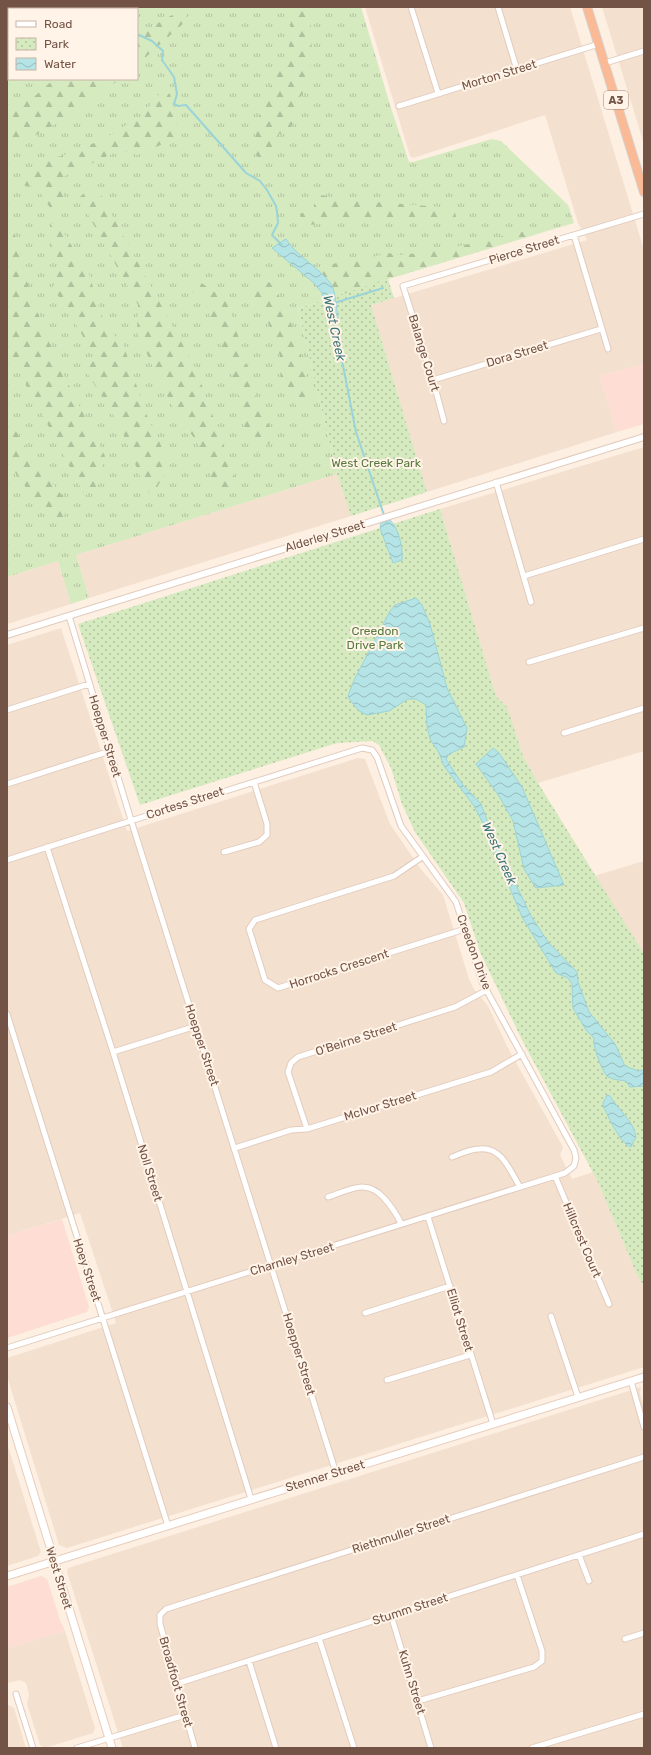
<svg xmlns="http://www.w3.org/2000/svg" width="651" height="1755" font-family="Rubik,sans-serif">
  <defs>
    <pattern id="grass-tufts" width="24" height="20" patternUnits="userSpaceOnUse"><rect width="24" height="20" fill="#d5eabf"/><path d="M3 7l-1-3M5 7V3M7 7l1-3M15 17l-1-3M17 17v-4M19 17l1-3" fill="none" stroke="#b1c09d"/></pattern>
    <pattern id="forest-firs" width="22" height="20" patternUnits="userSpaceOnUse"><rect width="22" height="20" fill="#d5eabf"/><path d="M5 1l3.5 6h-7zM16 11l3.5 6h-7z" fill="#b1c09d"/></pattern>
    <pattern id="park-dots" width="8" height="8" patternUnits="userSpaceOnUse"><rect width="8" height="8" fill="#d5eabf"/><path d="M2 2h.1M6 6h.1" fill="none" stroke="#b1c09d" stroke-width="1.8" stroke-linecap="round"/></pattern>
    <pattern id="water-waves" width="16" height="10" patternUnits="userSpaceOnUse"><rect width="16" height="10" fill="#b5e4e6"/><path d="M0 5q4-4 8 0t8 0" fill="none" stroke="#98bbbc"/></pattern>
  </defs>
  <rect width="100%" height="100%" fill="#fdefe1"/>
  <!-- residential -->
  <path fill="#f4e0cf" d="M365,7h205l74,243v114l-44,12 17,56 -190,60 -56,-187 216,-65 -9,-17 -33,-108 -132,43 -3,-2z
    M602,7h42v137z
    M644,447v304l-106,32 -15,-27 -16,-49 -11,-11 -56,-187z
    M337,474l14,42 -262,82 -13,-43z
    M58,561l13,43 -64,20v-47z
    M61,628l66,203 231,-73 7,1 25,65 30,44 23,27 26,84 5,10 14,17 20,42 55,99 -3,8 12,24 21,-7 4,8 40,95 7,11v81l-577,181 -8,-3 -52,-169v-18l109,-35 -36,-110 -73,23v-591z
    M644,861v93l-50,-78z
    M641,1387l-1,6 4,13v342h-521l-56,-176 1,-4z
    M7,1443l34,109 -3,4 -31,10z
    M65,1631l30,97 -2,5 -48,15 -5,-3 -13,-41 2,-10 -3,-11 -6,-3 -13,3v-35z
    M7,1704l7,4 12,40h-19z"/>
  <!-- commercial -->
  <path fill="#fdddd4" d="M644,364v60l-27,8 -17,-56z
    M62,1219l27,88 -2,5 -80,26v-102z
    M41,1576l6,3 13,41 5,11 -58,17v-61z"/>
  <!-- grass -->
  <path fill="url(#grass-tufts)" d="M35,7h326l29,98 19,57h4l79,-23 9,2 67,64 6,18 -186,56 -90,30 39,165 -261,81 13,43 -18,6 -13,-43 -51,16v-562h2v64h128v-70h-109z"/>
  <!-- forest -->
  <path fill="url(#forest-firs)" d="M186,7h2l-3,15 -48,43v-24l16,-15z
    M292,7h18l2,49 -6,33 -9,12 -6,28 -12,5 -15,26 -12,-7 9,-42 8,-22 14,-25 6,-18z
    M54,79h66l-46,34 -67,39v-44l29,-13z
    M162,91l8,3 6,24v20l-38,17 -18,-5 -57,27 1,14 -3,15 -10,3 -15,-22 -17,-2 -12,8v-12h6l34,-22 15,-3 42,-17 37,-23z
    M88,189l12,4 96,176 43,120 -22,4 -17,-46 -29,-43 -34,-71 1,-28 -59,-107z
    M317,194l22,5 115,9 3,13h-119l-36,5 -2,-12 14,-7z
    M9,212l22,84 25,64 49,96 -6,28 -14,12 -78,-149v-134z
    M56,220l33,54 15,49 20,23 20,63 26,56 -14,24 -1,10 -10,-10 -25,-63 -34,-55 7,-17 -21,-37 -19,-29 7,-25 -10,-20 -2,-14z
    M526,231l8,4 -146,44 -53,19 -20,-30 35,-8h11l27,-7 13,2 41,-5z
    M194,278l34,23 29,100 18,36 -16,16 -12,-15 -12,-56 -30,-79 -17,-15z
    M263,279l9,5 15,27 18,57 5,27 -3,17 -8,-3 -12,-15 -6,-16 -1,-22 -11,-32 -20,-31 3,-8z
    M7,416l17,29 42,56 -3,26 -19,-14 -37,-52z"/>
  <!-- park -->
  <path fill="url(#park-dots)" d="M388,279l6,19 -23,7 56,187 -76,24 -14,-42 -39,-165z
    M440,509l56,187 11,11 16,49 15,27 106,171v332l-7,-11 -40,-95 -75,-140 -42,-88 -16,-49 -49,-71 -13,-28 -11,-36 -12,-23 -6,-4 -36,2 -197,62 -62,-181z"/>
  <!-- water -->
  <path fill="url(#water-waves)" stroke="#9bd4d8" d="M286,239c11,18 32,27 45,45 5,8 5,24 7,33l-2,4 -5,1 -4,-3 -5,-26 -8,-10 -42,-35z
    M390,520c9,9 13,28 12,40l-9,3 -13,-35 1,-5z
    M416,598l6,7 8,19 17,64 20,40 -3,19 -15,7 -3,5 17,26 18,19 13,35 37,77 17,26 29,30 1,10 11,30 26,32 10,22 13,5 6,-1v16l-14,1 -4,-6c-6,-1 -14,-1 -19,-5 -5,-5 -15,-31 -13,-38l-8,-8 -13,-22 -1,-24 -4,-6 -12,-5 -34,-56 -39,-94 -9,-17 -30,-40 -5,-13 -9,-14 -3,-13 -1,-21 -10,-6h-8l-19,12 -22,4 -8,-4 -9,-11 -2,-4 6,-16 36,-69 5,-6z
    M493,748l6,5 23,34 42,98 -28,3 -12,-19 -11,-48 -14,-25 -23,-32z
    M607,1095l3,1c8,14 24,25 26,41l-5,10c-11,-3 -22,-30 -28,-41v-3z"/>
  <g fill="none" stroke-linecap="round" stroke-linejoin="round">
    <!-- stream -->
    <path stroke="#9bd4d8" stroke-width="2" d="M107,7l1,2
      M137,34l15,7 11,10 -1,9 12,17 3,17 -3,10 4,2 8,-1 60,68 14,8 7,9 9,16 1,6 1,11 -6,12 10,10
      M334,303l49,-15
      M334,320l22,112 31,92"/>
    <defs>
      <path id="minor" d="M411,7l27,86
        M498,7l19,63
        M605,63l39,-12
        M399,106l200,-62
        M574,235l34,114
        M433,380l168,-51
        M444,421l-11,-41 -30,-94 241,-72
        M496,482l35,120
        M524,576l120,-37
        M69,616l62,204 205,653
        M529,662l115,-34
        M7,710l82,-26
        M564,733l80,-25
        M7,784l103,-33
        M47,847l66,205 138,447
        M224,852l35,-10 8,-7v-11l-13,-42
        M422,857l-28,19 -139,44 -6,9 16,51 13,8 187,-59
        M7,860l355,-112 10,2 5,7 24,69 55,76 26,80 92,168 2,8 -2,8 -9,7 -558,175
        M7,1014l161,512
        M113,1052l83,-26
        M307,1129l-19,-57 3,-9 7,-6 157,-50 32,-17
        M235,1148l56,-18 16,-1 184,-57 31,-18
        M452,1157c8,-3 18,-8 27,-8 23,-3 31,22 41,38
        M555,1176l54,128
        M328,1197c22,-7 38,-19 56,1 7,8 13,16 17,26
        M428,1217l65,207
        M365,1313l85,-27
        M551,1316l27,81
        M387,1380l83,-25
        M631,1381l13,46
        M579,1555l10,26
        M391,1615l40,133
        M319,1638l35,110
        M625,1639l19,-6
        M249,1661l27,87
        M176,1684l468,-150
        M16,1694l17,54
        M418,1701l116,-34 8,-6v-10l-25,-76
        M77,1748l108,-33
        M195,1748l-35,-124v-9l6,-6 478,-152
        M532,1748l112,-34"/>
      <path id="tertiary" d="M7,635l637,-198"/>
      <path id="secondary" d="M7,1407l105,341
        M7,1576l637,-199"/>
      <path id="trunk" d="M587,7l57,185"/>
    </defs>
    <!-- minor casing -->
    <use href="#minor" stroke="#e1cbbd" stroke-width="7"/>
    <!-- tertiary casing -->
    <use href="#tertiary" stroke="#e1cbbd" stroke-width="8"/>
    <!-- secondary casing -->
    <use href="#secondary" stroke="#e8cdbc" stroke-width="9"/>
    <!-- trunk casing -->
    <use href="#trunk" stroke="#d8cfcb" stroke-width="10"/>
    <!-- minor -->
    <use href="#minor" stroke="#fff" stroke-width="5"/>
    <!-- tertiary -->
    <use href="#tertiary" stroke="#fff" stroke-width="6"/>
    <!-- secondary -->
    <use href="#secondary" stroke="#fff" stroke-width="7"/>
    <!-- trunk -->
    <use href="#trunk" stroke="#fbba96" stroke-width="8"/>
  </g>
  <g text-anchor="middle" stroke-width="4" stroke-linejoin="round" paint-order="stroke">
    <!-- shield labels -->
    <rect fill="#fff4e7" stroke="#9e8377" stroke-width="1" x="604" y="91" width="24" height="18" rx="3"/>
    <g font-size="11" font-weight="bold" fill="#745347">
      <text x="616" y="104">A3</text>
    </g>
    <!-- street labels -->
    <g font-size="12" fill="#745347" stroke="#fff4e7">
      <text transform="translate(499 75) rotate(-17)" y="4">Morton Street</text>
      <text transform="translate(524 250) rotate(-17)" y="4">Pierce Street</text>
      <text transform="translate(424 353) rotate(73)" y="4">Balange Court</text>
      <text transform="translate(517 354) rotate(-17)" y="4">Dora Street</text>
      <text transform="translate(325 536) rotate(-17)" y="4">Alderley Street</text>
      <text transform="translate(105 736) rotate(73)" y="4">Hoepper Street</text>
      <text transform="translate(185 803) rotate(-18)" y="4">Cortess Street</text>
      <text transform="translate(474 952) rotate(70)" y="4">Creedon Drive</text>
      <text transform="translate(339 969) rotate(-18)" y="4">Horrocks Crescent</text>
      <text transform="translate(356 1039) rotate(-18)" y="4">O'Beirne Street</text>
      <text transform="translate(202 1045) rotate(72)" y="4">Hoepper Street</text>
      <text transform="translate(380 1106) rotate(-17)" y="4">McIvor Street</text>
      <text transform="translate(150 1173) rotate(73)" y="4">Noll Street</text>
      <text transform="translate(582 1240) rotate(67)" y="4">Hillcrest Court</text>
      <text transform="translate(292 1259) rotate(-17)" y="4">Charnley Street</text>
      <text transform="translate(87 1270) rotate(72)" y="4">Hoey Street</text>
      <text transform="translate(460 1320) rotate(73)" y="4">Elliot Street</text>
      <text transform="translate(299 1354) rotate(73)" y="4">Hoepper Street</text>
      <text transform="translate(325 1476) rotate(-17)" y="4">Stenner Street</text>
      <text transform="translate(401 1534) rotate(-18)" y="4">Riethmuller Street</text>
      <text transform="translate(59 1578) rotate(73)" y="4">West Street</text>
      <text transform="translate(410 1609) rotate(-18)" y="4">Stumm Street</text>
      <text transform="translate(176 1682) rotate(74)" y="4">Broadfoot Street</text>
      <text transform="translate(412 1682) rotate(73)" y="4">Kuhn Street</text>
    </g>
    <!-- park labels -->
    <g font-size="12" fill="#567a3f" stroke="#fff4e7">
      <text x="376" y="467">West Creek Park</text>
      <text x="375" y="635">Creedon<tspan x="375" dy="14">Drive Park</tspan></text>
    </g>
    <!-- water labels -->
    <g font-size="13" font-style="italic" fill="#3b767a" stroke="#fff4e7">
      <text transform="translate(335 328) rotate(78)" y="5">West Creek</text>
      <text transform="translate(500 853) rotate(66)" y="5">West Creek</text>
    </g>
  </g>
  <!-- border -->
  <rect width="651" height="1755" fill="none" stroke="#745347" stroke-width="16"/>
  <!-- legend -->
  <rect x="8" y="8" width="130" height="72" fill="#fff4e7" stroke="#c7b4a7"/>
  <rect x="16" y="21" width="20" height="6" fill="#ffffff" stroke="#c7b4a7"/>
  <text x="44" y="28" font-size="12" fill="#745347">Road</text>
  <rect x="16" y="38" width="20" height="12" fill="url(#park-dots)" stroke="#c7b4a7"/>
  <text x="44" y="48" font-size="12" fill="#745347">Park</text>
  <rect x="16" y="58" width="20" height="12" fill="url(#water-waves)" stroke="#c7b4a7"/>
  <text x="44" y="68" font-size="12" fill="#745347">Water</text>
</svg>
